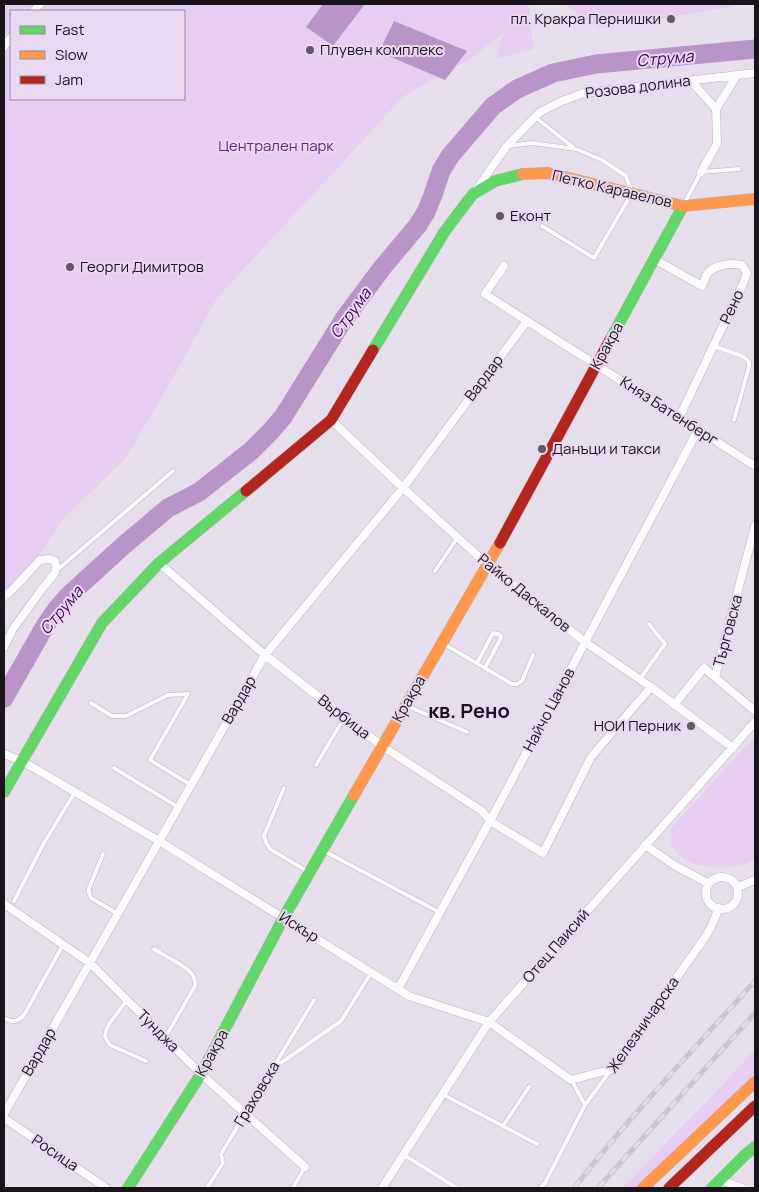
<svg xmlns="http://www.w3.org/2000/svg" width="759" height="1192" font-family="Manrope,sans-serif">
  <rect width="100%" height="100%" fill="#e7deeb"/>
  <!-- green -->
  <path fill="#e6cef2" fill-rule="evenodd" d="M4,4h525l4,45 -37,10 7,-26 -31,25 -68,38 -187,202 -47,85 -44,75 -65,63 -27,44 -30,34zM11,11h173v88h-173z
    M564,4h176l-13,4 -129,20z
    M755,737v123c-7,3 -15,6 -22,7 -22,2 -59,-1 -63,-29 0,-3 2,-8 2,-11z
    M755,1049v25l-119,114h-14l94,-96z"/>
  <!-- water -->
  <path fill="#b894c8" d="M323,4h42l-32,42 -27,-19z
    M394,21l73,30 -22,29 -66,-28z"/>
  <g fill="none" stroke-linecap="round" stroke-linejoin="round">
    <!-- river -->
    <path stroke="#b894c8" stroke-width="19" d="M4,698l41,-72 11,-16 12,-14 56,-51 44,-37 31,-16 52,-41 19,-19 13,-15 61,-98 38,-51 36,-43 8,-13 7,-17 8,-24 9,-15 43,-50 24,-17 36,-16 43,-9 159,-15"/>
    <defs>
      <path id="lane" d="M535,117l39,31
        M508,146l24,-3 44,6 26,11 24,16 6,17 -38,65 -52,-32
        M684,204l17,-32 38,-3
        M714,346l30,11 5,5v5l-15,53
        M56,571l117,-100
        M435,571l23,-34
        M444,644l68,40h5l5,-3 11,-26
        M477,663l16,-30 5,1 3,2v2l-16,30
        M639,680l26,-36 -16,-20
        M91,703l21,13h14l42,-21 20,-1 -38,66 41,25
        M407,706l60,26
        M316,765l28,-47
        M114,768l64,39
        M284,788l-20,48 2,6 4,7 37,22
        M324,851l115,61
        M103,854l-14,34v5l2,5 27,16
        M14,901l30,-58 31,-51
        M154,949c9,6 33,17 38,25 3,3 3,8 3,12l-30,52
        M127,1000l-18,24 -3,7 -1,6 5,8 36,16
        M4,1018c9,5 13,4 20,-3l39,-70
        M275,1067l66,-46 30,-48
        M572,1081l13,24
        M442,1094l95,50
        M503,1126l26,-39
        M404,1155l53,33
        M207,1188l16,-25 -2,-9 93,-154
        M293,1188l12,-21
        M540,1188l5,-5 40,-78 26,-35"/>
      <path id="street" d="M34,11l6,-7
        M4,46l7,-8
        M691,81l25,28
        M701,172l16,-28 -1,-35 21,-34
        M476,190l30,-43 34,-35 22,-11 22,-8 171,-20
        M654,259l48,27c2,-4 3,-8 5,-12 8,-10 24,-11 35,-9l5,8 -4,11 -64,134
        M504,266l-19,28 270,172
        M331,420l72,68 85,77 97,77 66,45 82,61
        M159,563l106,92 117,91 100,65 8,10 53,32 48,-96 60,-70
        M4,597l9,-8 27,-29 10,-1 5,2 1,5 -1,7 -13,16 -29,40 -9,18
        M715,677l40,-151
        M674,705l30,-37 51,43
        M4,754l18,7 137,80 250,155 80,26 82,58 41,-11 94,-133 5,-9 8,-19
        M645,845l29,20 35,19
        M706 893a16 16 0 1 1 32 0a16 16 0 1 1-32 0Z
        M738,887l17,-7
        M4,904l86,59 111,111 104,93
        M398,989l92,-168 208,-391
        M4,1114l261,-459 138,-167 124,-167
        M4,1118l102,70
        M721,1180l21,8
        M382,1188l107,-166 266,-300"/>
      <path id="fast" d="M610,340l73,-134
        M373,350l72,-119 28,-37 22,-13 28,-7
        M4,792l98,-169 57,-60 87,-72
        M128,1188l73,-114 83,-157 70,-122
        M712,1188l33,-33 10,-8"/>
      <path id="slow" d="M523,174l25,-1 135,33 72,-7
        M354,795l146,-252
        M643,1188l112,-106"/>
      <path id="jam" d="M246,491l85,-71 42,-70
        M500,543l110,-203
        M669,1188l86,-82"/>
    </defs>
    <!-- lane casing -->
    <use href="#lane" stroke="#b9b3bd" stroke-width="5"/>
    <!-- street casing -->
    <use href="#street" stroke="#b9b3bd" stroke-width="9"/>
    <!-- fast casing -->
    <use href="#fast" stroke="#b9b3bd" stroke-width="12"/>
    <!-- slow casing -->
    <use href="#slow" stroke="#b9b3bd" stroke-width="12"/>
    <!-- jam casing -->
    <use href="#jam" stroke="#b9b3bd" stroke-width="12"/>
    <!-- lane -->
    <use href="#lane" stroke="#fbfafc" stroke-width="4"/>
    <!-- street -->
    <use href="#street" stroke="#fbfafc" stroke-width="8"/>
    <!-- fast -->
    <use href="#fast" stroke="#63d668" stroke-width="11"/>
    <!-- slow -->
    <use href="#slow" stroke="#ff974d" stroke-width="11"/>
    <!-- jam -->
    <use href="#jam" stroke="#b3261e" stroke-width="11"/>
    <defs>
      <path id="rail" d="M574,1188c56,-72 120,-139 181,-207
        M598,1188l157,-175"/>
    </defs>
    <!-- rail casing -->
    <use href="#rail" stroke="#c9c7cb" stroke-width="5"/>
    <!-- rail -->
    <use href="#rail" stroke="#e9d9f0" stroke-width="3" stroke-dasharray="9" stroke-linecap="butt"/>
  </g>
  <!-- markers -->
  <g fill="#615a64" stroke="#e9d9f0" stroke-width="2">
    <circle cx="671" cy="19" r="5"/>
    <circle cx="310" cy="50" r="5"/>
    <circle cx="500" cy="216" r="5"/>
    <circle cx="70" cy="267" r="5"/>
    <circle cx="542" cy="449" r="5"/>
    <circle cx="691" cy="726" r="5"/>
  </g>
  <g text-anchor="middle" stroke-width="4" stroke-linejoin="round" paint-order="stroke">
    <!-- poi labels -->
    <g font-size="15" fill="#19131b" stroke="#e9d9f0" text-anchor="start">
      <text x="661" y="24" text-anchor="end">пл. Кракра Пернишки</text>
      <text x="320" y="55">Плувен комплекс</text>
      <text x="510" y="221">Еконт</text>
      <text x="80" y="272">Георги Димитров</text>
      <text x="552" y="454">Данъци и такси</text>
      <text x="681" y="731" text-anchor="end">НОИ Перник</text>
    </g>
    <!-- street labels -->
    <g font-size="15" fill="#19131b" stroke="#e9d9f0">
      <text transform="translate(638 87) rotate(-7)" y="5">Розова долина</text>
      <text transform="translate(612 189) rotate(13)" y="5">Петко Каравелов</text>
      <text transform="translate(732 307) rotate(-65)" y="5">Рено</text>
      <text transform="translate(607 346) rotate(-61)" y="5">Кракра</text>
      <text transform="translate(484 378) rotate(-53)" y="5">Вардар</text>
      <text transform="translate(669 411) rotate(33)" y="5">Княз Батенберг</text>
      <text transform="translate(524 593) rotate(39)" y="5">Райко Даскалов</text>
      <text transform="translate(728 631) rotate(-75)" y="5">Търговска</text>
      <text transform="translate(409 699) rotate(-60)" y="5">Кракра</text>
      <text transform="translate(239 700) rotate(-60)" y="5">Вардар</text>
      <text transform="translate(549 710) rotate(-62)" y="5">Найчо Цанов</text>
      <text transform="translate(344 717) rotate(38)" y="5">Върбица</text>
      <text transform="translate(299 927) rotate(32)" y="5">Искър</text>
      <text transform="translate(556 946) rotate(-49)" y="5">Отец Паисий</text>
      <text transform="translate(643 1025) rotate(-55)" y="5">Железничарска</text>
      <text transform="translate(158 1031) rotate(45)" y="5">Тунджа</text>
      <text transform="translate(39 1052) rotate(-60)" y="5">Вардар</text>
      <text transform="translate(212 1053) rotate(-61)" y="5">Кракра</text>
      <text transform="translate(257 1094) rotate(-59)" y="5">Граховска</text>
      <text transform="translate(55 1153) rotate(34)" y="5">Росица</text>
    </g>
    <!-- park labels -->
    <g font-size="15" fill="#64277b" stroke="#e9d9f0">
      <text x="276" y="151">Централен парк</text>
    </g>
    <!-- water labels -->
    <g font-size="16" font-style="italic" fill="#430058" stroke="#e9d9f0">
      <text transform="translate(665 58) rotate(-5)" y="6">Струма</text>
      <text transform="translate(350 313) rotate(-54)" y="6">Струма</text>
      <text transform="translate(61 610) rotate(-50)" y="6">Струма</text>
    </g>
    <!-- district labels -->
    <g font-size="20" font-weight="bold" fill="#19131b" stroke="#e9d9f0">
      <text x="469" y="718">кв. Рено</text>
    </g>
  </g>
  <!-- border -->
  <rect width="759" height="1192" fill="none" stroke="#19131b" stroke-width="10"/>
  <!-- legend -->
  <rect x="10" y="10" width="175" height="90" fill="#e9d9f0" stroke="#968a9b"/>
  <rect x="20" y="26" width="25" height="8" fill="#63d668" stroke="#968a9b"/>
  <text x="55" y="35" font-size="15" fill="#19131b">Fast</text>
  <rect x="20" y="51" width="25" height="8" fill="#ff974d" stroke="#968a9b"/>
  <text x="55" y="60" font-size="15" fill="#19131b">Slow</text>
  <rect x="20" y="76" width="25" height="8" fill="#b3261e" stroke="#968a9b"/>
  <text x="55" y="85" font-size="15" fill="#19131b">Jam</text>
</svg>
